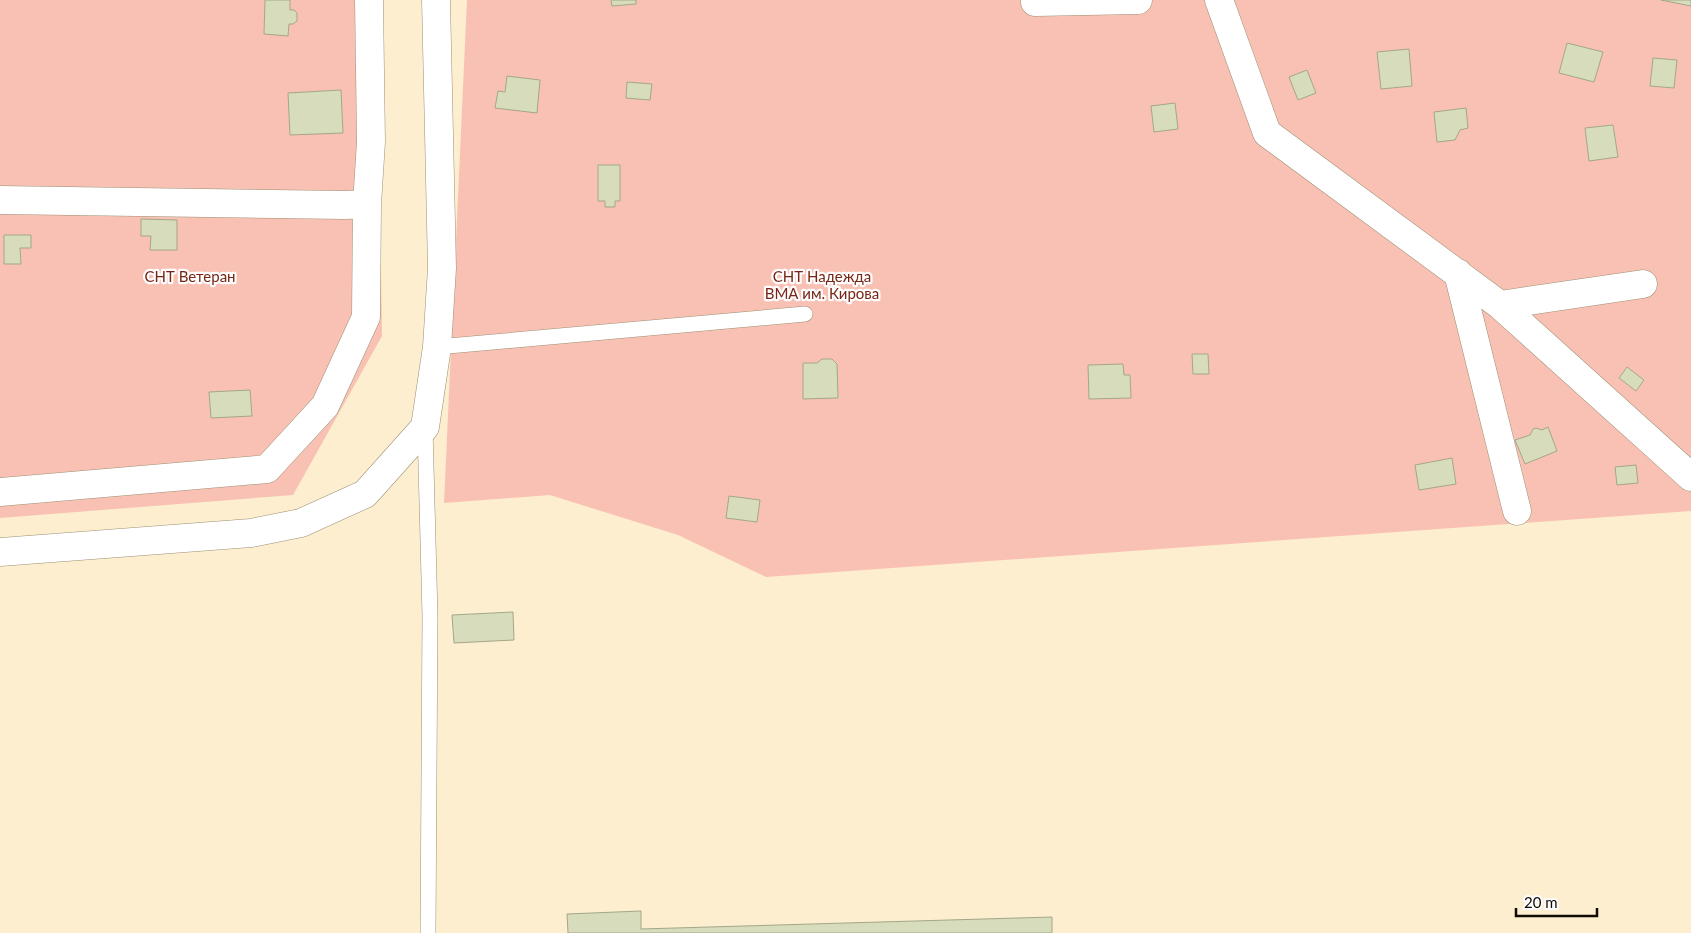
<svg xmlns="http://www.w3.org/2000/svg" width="1691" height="933" font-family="Lato,sans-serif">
  <rect width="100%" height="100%" fill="#fceecf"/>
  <!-- green -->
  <path fill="#f9c1b4" d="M0,0h377l5,336 -89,159 -293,23z
    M467,0h1224v511l-925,66 -88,-42 -128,-40 -106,8z"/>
  <!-- building -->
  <path fill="#d7dcbc" stroke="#a3a788" d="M265,0h25v10h4l3,3v8l-4,3h-4l-1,12 -24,-2z
    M611,0h25v4l-24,2z
    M1661,0h30v6z
    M1567,43l36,9 -9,30 -35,-9z
    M1409,49l3,37 -31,3 -4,-37z
    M1653,58l24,2 -3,28 -24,-2z
    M1307,70l9,23 -18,7 -9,-23z
    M507,76l33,4 -3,33 -42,-5 3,-17 7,1z
    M627,82l25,2 -2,16 -24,-2z
    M341,90l2,43 -53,2 -2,-42z
    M1175,103l3,26 -24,3 -3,-26z
    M1466,108l2,20 -8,2 -5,10 -18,2 -3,-30z
    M1613,125l5,32 -29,4 -4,-33z
    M598,165h22v36h-5v6h-10v-6h-7z
    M141,219l36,1v30h-27l1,-14h-10z
    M4,235h27v13h-11l1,16h-17z
    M1192,354h16l1,20h-16z
    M822,359h10l5,5 1,34 -35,1v-36h14z
    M1123,364l1,11h6l1,23 -42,1 -1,-34z
    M1627,367l17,13 -8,11 -17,-13z
    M250,390l2,26 -41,2 -2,-26z
    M1548,427l9,24 -32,13 -10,-24 15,-5 3,-6 3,-1 6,2z
    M1452,458l4,26 -37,6 -4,-25z
    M1636,465l2,18 -21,2 -2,-18z
    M729,496l31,4 -3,22 -31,-4z
    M513,612l1,28 -60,3 -2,-28z
    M641,911v18l411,-12v16h-484l-1,-19z"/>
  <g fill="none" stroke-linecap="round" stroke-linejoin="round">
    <defs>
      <path id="lane" d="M437,347l368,-33
        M425,428l5,188 -2,317"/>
      <path id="street" d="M1219,0l48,133 233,172 191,172
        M1035,2l103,-2
        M0,200l345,5 22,-1
        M1458,273l59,238
        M1500,305l143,-21
        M0,492l267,-23 58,-63 41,-89 1,-113 4,-62 -2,-142
        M0,552l251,-19 50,-10 64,-29 60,-67 12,-80 5,-79 -6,-268"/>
    </defs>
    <!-- lane casing -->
    <use href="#lane" stroke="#9d9074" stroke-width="16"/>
    <!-- street casing -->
    <use href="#street" stroke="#9d9074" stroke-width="29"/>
    <!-- lane -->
    <use href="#lane" stroke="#fff" stroke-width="15"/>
    <!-- street -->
    <use href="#street" stroke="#fff" stroke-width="28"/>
  </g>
  <g text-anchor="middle" stroke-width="4.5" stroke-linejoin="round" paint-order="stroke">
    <!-- park labels -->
    <g font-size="15" fill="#772615" stroke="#fdfdfd">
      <text x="190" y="282">СНТ Ветеран</text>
      <text x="822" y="282">СНТ Надежда<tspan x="822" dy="17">ВМА им. Кирова</tspan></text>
    </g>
  </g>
  <!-- scale -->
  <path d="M1516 908v8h81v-8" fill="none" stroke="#100c03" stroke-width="2.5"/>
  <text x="1524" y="908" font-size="15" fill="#100c03" stroke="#fdfdfd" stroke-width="4" paint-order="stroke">20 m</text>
</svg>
